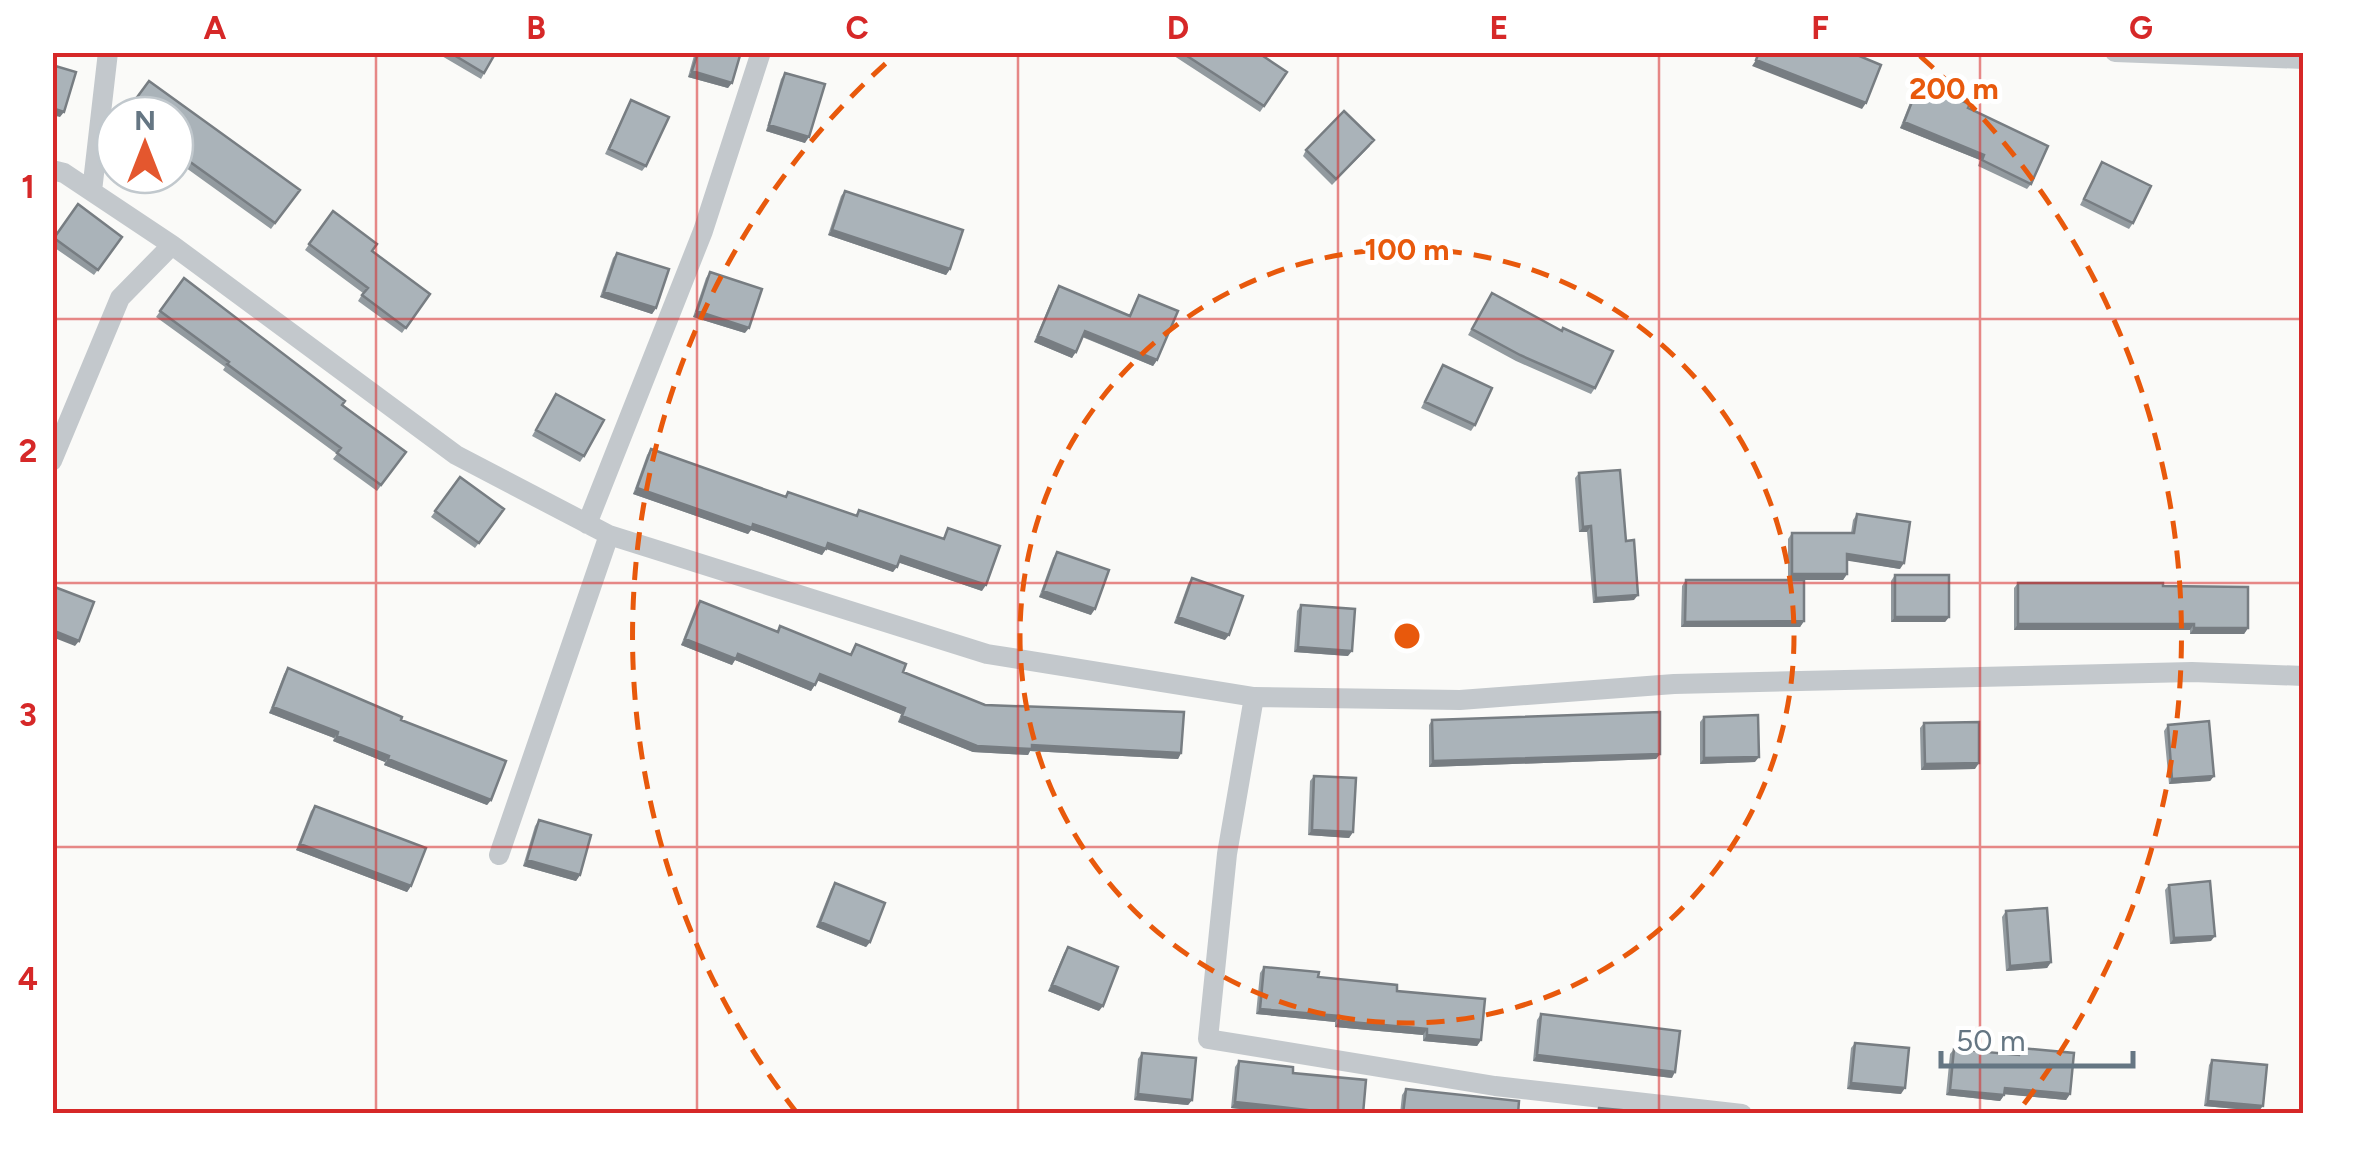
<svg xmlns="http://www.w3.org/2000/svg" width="2356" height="1166" font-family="Figtree,sans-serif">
  <rect width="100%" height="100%" fill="#fafaf8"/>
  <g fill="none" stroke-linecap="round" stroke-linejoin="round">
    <!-- street -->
    <path stroke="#c3c8cc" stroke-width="20" d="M2115,52l189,7
      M52,170l12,3 108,72 284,210 153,80 378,119 267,43 206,3 214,-16 518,-12 112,4
      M92,191l16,-139
      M52,461l68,-163 52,-53
      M587,524l116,-293 58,-179
      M1254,697l-27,157 -19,185 287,47 247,28
      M499,855l110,-320"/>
  </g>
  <!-- wall -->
  <path fill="#929a9f" d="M435,52h61l-15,27z
    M695,52h46l-13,36 -40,-11z
    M1168,52h89l30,20 -27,40z
    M785,73l20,70 -39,-12 15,-52z
    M1919,84l49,24 63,76 -4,5 -49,-23 2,-6 -80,-32 15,-38z
    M631,100l15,66 -4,5 -37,-17z
    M175,115l125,75 -29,39 -96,-69z
    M1370,146l-38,39 -29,-29 3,-6z
    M2102,162l31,61 -4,6 -49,-24z
    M845,191l105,78 -4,6 -118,-40 13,-39z
    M78,204l44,33 -28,38 -42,-29v-6z
    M333,211l39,40 58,43 -28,39 -44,-32 5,-8 -58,-43z
    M617,253l39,55 -4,6 -52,-17 13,-39z
    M710,272l35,61 -52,-16 13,-39z
    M184,278l158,127 64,47 -29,39 -44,-32 4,-5 -114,-84 2,-3 -69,-50z
    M1059,286l70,30 10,-21 18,65 -4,6 -71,-29 -10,21 -38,-16 21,-50z
    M1492,293l70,38 33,57 -4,6 -75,-33 -48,-26z
    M1443,365l32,60 -4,6 -50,-23z
    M556,394l28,62 -4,6 -48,-26z
    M651,449l134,48 3,-5 67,24 4,-6 84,29 5,-11 34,63 -84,-29 -5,10 -67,-23 -4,6 -71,-25 -3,4 -115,-40 14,-39z
    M1579,473l55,127 -41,3 -6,-71h-8l-4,-54z
    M460,477l44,32 -29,39 -44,-31z
    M1857,514l43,55 -53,-9v14l-4,6h-39v41l-4,6h-119l1,-41 4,-6h102v-41l4,-6h59l2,-13z
    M1057,552l34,63 -52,-18 14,-39z
    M1895,575l54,42 -4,5h-54v-41z
    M1192,578l33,62 -51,-17 14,-39z
    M2018,583l145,3 85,42 -4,6h-54v-4h-176v-42z
    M700,601l77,30 3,-5 70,28 6,-10 47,28 82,33 196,48 -3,6 -148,-8 -2,4 -55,-3 -75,-30 3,-8 -84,-34 -6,11 -76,-31 -3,5 -51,-20 15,-39z
    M1301,605l47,51 -54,-4 3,-41z
    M288,668l113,52 90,80 -4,5 -103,-40 1,-3 -52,-21 1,-3 -65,-25 15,-39z
    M1704,717l51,45 -55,2v-42z
    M1432,720l228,34 -4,5 -227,8v-42z
    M1924,723l51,46 -54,1 -1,-42z
    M2168,725l46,51 -4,5 -41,3 -5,-53z
    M1314,776l39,56 -4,6 -41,-3 2,-54z
    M315,806l96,80 -4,6 -111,-42 15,-39z
    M539,820l41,55 -4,6 -53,-15 12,-40z
    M835,883l35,59 -4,5 -50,-20 15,-38z
    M2169,885l42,56 -41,3 -5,-54z
    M2006,911l45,51 -4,6 -41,3 -4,-54z
    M1068,947l31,64 -51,-20 16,-38z
    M1264,967l133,24 84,49 -4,6 -54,-5v-6l-88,-8v-5l-79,-8 4,-41z
    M1541,1014l131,64 -139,-17 4,-41z
    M1855,1043l46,51 -54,-5 4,-41z
    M2020,1048l50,46 -4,6 -61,-6 -5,7 -54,-6 4,-41 4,-5 62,6z
    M1142,1053l50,47 -4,5 -54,-5 4,-41z
    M2212,1060l47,51 -55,-5 5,-41z
    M1239,1061l54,12 70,41h-78l-54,-6 4,-41z
    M1406,1089l112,25h-118l2,-19z"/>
  <!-- shaded-wall -->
  <path fill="#777d82" d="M1756,60l110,43 -4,6 -110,-43z
    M692,71l40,12 -4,5 -40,-11z
    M52,108l12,4 -4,5 -8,-2z
    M1904,122l80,33 -4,5 -80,-32z
    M769,125l40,12 -4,6 -39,-12z
    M832,230l118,39 -4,6 -118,-40z
    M604,292l52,16 -4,6 -52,-17z
    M697,311l52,17 -4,5 -52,-16z
    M1085,331l72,29 -4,6 -72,-30z
    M1038,336l38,16 -4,6 -38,-16z
    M637,488l116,36 73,25 -4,6 -71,-25 -3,4 -115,-40z
    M1591,526l-4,6h-8l4,-5z
    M828,543l69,24 -4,5 -69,-24z
    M1847,554l57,9 -4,6 -57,-9z
    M901,556l85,29 -4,6 -85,-29z
    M1792,574h55l-4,6h-55z
    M1043,591l52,18 -4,6 -52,-18z
    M1638,595l-4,5 -41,3 3,-5z
    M1178,617l51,18 -4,5 -51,-17z
    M1895,617h54l-4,5h-54z
    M1804,621l-4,6h-119l4,-5z
    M2018,624h176l-4,6h-176z
    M2194,628h54l-4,6h-54z
    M52,630l27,11 -4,5 -23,-9z
    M685,639l53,15 77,31 -4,6 -76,-31 -3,5 -51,-20z
    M1298,647l54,4 -4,5 -54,-4z
    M820,674l85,34 -4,6 -85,-34z
    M273,707l65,25 -4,6 -65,-25z
    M902,716l130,29 149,8 -3,6 -148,-8 -2,4 -55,-3 -75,-30z
    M337,736l52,20 -4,6 -52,-21z
    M1660,754l-4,5 -227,8 4,-6z
    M1759,757l-4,5 -55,2 4,-6z
    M388,759l103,41 -4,5 -103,-40z
    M1979,763l-4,6 -54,1 4,-6z
    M2214,776l-4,5 -41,3 3,-5z
    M1312,830l41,2 -4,6 -41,-3z
    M300,844l111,42 -4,6 -111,-42z
    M527,860l53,15 -4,6 -53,-15z
    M820,922l50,20 -4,5 -50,-20z
    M2215,936l-4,5 -41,3 4,-6z
    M2051,962l-4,6 -41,3 4,-5z
    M1052,985l51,21 -4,5 -51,-20z
    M1260,1009l79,7 -4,6 -79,-8z
    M1339,1021l88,8 -4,6 -88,-8z
    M1427,1035l54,5 -4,6 -54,-5z
    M1537,1055l138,17 -3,6 -139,-17z
    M1851,1083l54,5 -4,6 -54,-5z
    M2005,1088l65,6 -4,6 -65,-6z
    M1950,1090l54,5 -4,6 -54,-6z
    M1138,1094l54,6 -4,5 -54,-5z
    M2208,1101l55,5 -4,5 -55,-5z
    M1235,1102l73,8 -2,4h-21l-54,-6z"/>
  <!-- building -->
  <path fill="#aab3b9" stroke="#777d82" stroke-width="2.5" d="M449,52h47l-12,21z
    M698,52h43l-9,31 -40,-12z
    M1181,52h76l30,20 -23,34z
    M1759,52h91l31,13 -15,38 -110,-43z
    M52,65l24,7 -12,40 -12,-4z
    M785,73l40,11 -16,53 -40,-12z
    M149,81l151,109 -25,33 -100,-72v-36h-51z
    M1919,84l51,20 -2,4 80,38 -17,38 -49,-24 2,-5 -80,-33z
    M631,100l38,17 -23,49 -37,-17z
    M1344,111l30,29 -38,39 -30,-29z
    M2102,162l49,24 -18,37 -49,-24z
    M845,191l118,39 -13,39 -118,-39z
    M78,204l44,33 -24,33 -44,-32z
    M333,211l44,33 -5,7 58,43 -24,34 -44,-33 6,-7 -59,-44z
    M617,253l52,16 -13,39 -52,-16z
    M710,272l52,17 -13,39 -52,-17z
    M184,278l161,123 -3,4 64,47 -25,33 -44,-32 4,-5 -114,-84 2,-2 -69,-51z
    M1059,286l71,30 9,-21 39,16 -21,49 -72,-29 -9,21 -38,-16z
    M1492,293l70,38 1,-3 50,23 -18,37 -75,-33 -48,-26z
    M1443,365l49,23 -17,37 -50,-23z
    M556,394l48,26 -20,36 -48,-26z
    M651,449l135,48 2,-5 69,24 2,-6 85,29 4,-11 52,18 -14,39 -85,-29 -4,11 -69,-24 -2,6 -73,-25 -1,4 -115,-40z
    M1620,470l6,71 8,-1 4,55 -42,3 -5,-72 -8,1 -4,-54z
    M460,477l44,32 -25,34 -44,-32z
    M1857,514l53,8 -6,41 -57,-9v20h-55v-41h62z
    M1057,552l52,18 -14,39 -52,-18z
    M1895,575h54v42h-54z
    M1192,578l51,18 -14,39 -51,-18z
    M1686,580h118v41l-119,1z
    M2018,583h145v3l85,1v41h-54v-4h-176z
    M52,586l42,16 -15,39 -27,-11z
    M700,601l78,31 2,-6 71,29 5,-11 50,20 -3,8 82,33 199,7 -3,41 -149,-8v4l-55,-3 -75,-30 3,-8 -85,-34 -5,11 -77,-31 -2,5 -51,-20z
    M1301,605l54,4 -3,42 -54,-4z
    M288,668l114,49 -1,3 105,41 -15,39 -103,-41 1,-3 -52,-20 1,-4 -65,-25z
    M1660,712v42l-227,7 -1,-41z
    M1758,715l1,42 -55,1v-41z
    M2209,721l5,55 -42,3 -4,-54z
    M1979,722v41l-54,1 -1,-41z
    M1314,776l42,2 -3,54 -41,-2z
    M315,806l111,42 -15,38 -111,-42z
    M539,820l52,15 -11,40 -53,-15z
    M2210,881l5,55 -41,2 -5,-53z
    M835,883l50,20 -15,39 -50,-20z
    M2047,908l4,54 -41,4 -4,-55z
    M1068,947l50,20 -15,39 -51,-21z
    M1264,967l55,5 -1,5 79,8v6l88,8 -4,41 -54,-5v-6l-88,-8v-5l-79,-7z
    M1541,1014l139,17 -5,41 -138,-17z
    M1855,1043l54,5 -4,40 -54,-5z
    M2020,1048l54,5 -4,41 -65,-6 -1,7 -54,-5 4,-41 65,6z
    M1142,1053l54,5 -4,42 -54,-6z
    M2212,1060l55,5 -4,41 -55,-5z
    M1239,1061l54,6v6l73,7 -3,34h-55v-4l-73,-8z
    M1406,1089l113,12 -1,13h-115z
    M1599,1108l54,5 -55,1z"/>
  <!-- grid -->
  <path fill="none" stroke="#d62828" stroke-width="2.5" stroke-opacity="0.55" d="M376,52v1062M697,52v1062M1018,52v1062M1338,52v1062M1659,52v1062M1980,52v1062M52,319h2252M52,583h2252M52,847h2252"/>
  <!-- distance rings -->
  <g fill="none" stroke="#e8590c" stroke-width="5" stroke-dasharray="18 12">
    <circle cx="1407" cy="636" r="387"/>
    <path d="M797 1113A774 774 0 0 1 894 56M1920 56A774 774 0 0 1 2017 1113"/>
  </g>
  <circle cx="1407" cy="636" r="15" fill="#e8590c" stroke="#fff" stroke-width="5"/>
  <g font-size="30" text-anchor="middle" font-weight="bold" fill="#e8590c" stroke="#fff" stroke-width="10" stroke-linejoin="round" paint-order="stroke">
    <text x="1954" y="99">200 m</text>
    <text x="1407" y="260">100 m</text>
  </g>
  <!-- border -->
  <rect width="2356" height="1166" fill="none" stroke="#ffffff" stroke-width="110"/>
  <!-- north arrow -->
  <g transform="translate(145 145)"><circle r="48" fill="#ffffff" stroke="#c1c8cd" stroke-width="2.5"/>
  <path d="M0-8L18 38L0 25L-18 38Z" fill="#e4572e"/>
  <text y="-15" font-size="28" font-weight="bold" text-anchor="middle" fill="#657683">N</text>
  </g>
  <!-- scale -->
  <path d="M1941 1051v15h192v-15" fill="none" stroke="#657683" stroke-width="5"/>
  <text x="1956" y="1051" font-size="30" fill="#657683" stroke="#ffffff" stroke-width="8" paint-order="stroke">50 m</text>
  <rect x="55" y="55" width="2246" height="1056" fill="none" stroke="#d62828" stroke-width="4"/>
  <g font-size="32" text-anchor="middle" font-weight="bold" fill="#d62828">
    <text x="215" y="39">A</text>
    <text x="536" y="39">B</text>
    <text x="857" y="39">C</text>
    <text x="1178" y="39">D</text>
    <text x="1499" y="39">E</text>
    <text x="1820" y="39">F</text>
    <text x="2141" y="39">G</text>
    <text x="28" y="198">1</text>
    <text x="28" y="462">2</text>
    <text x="28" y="726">3</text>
    <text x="28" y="990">4</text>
  </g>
</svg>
